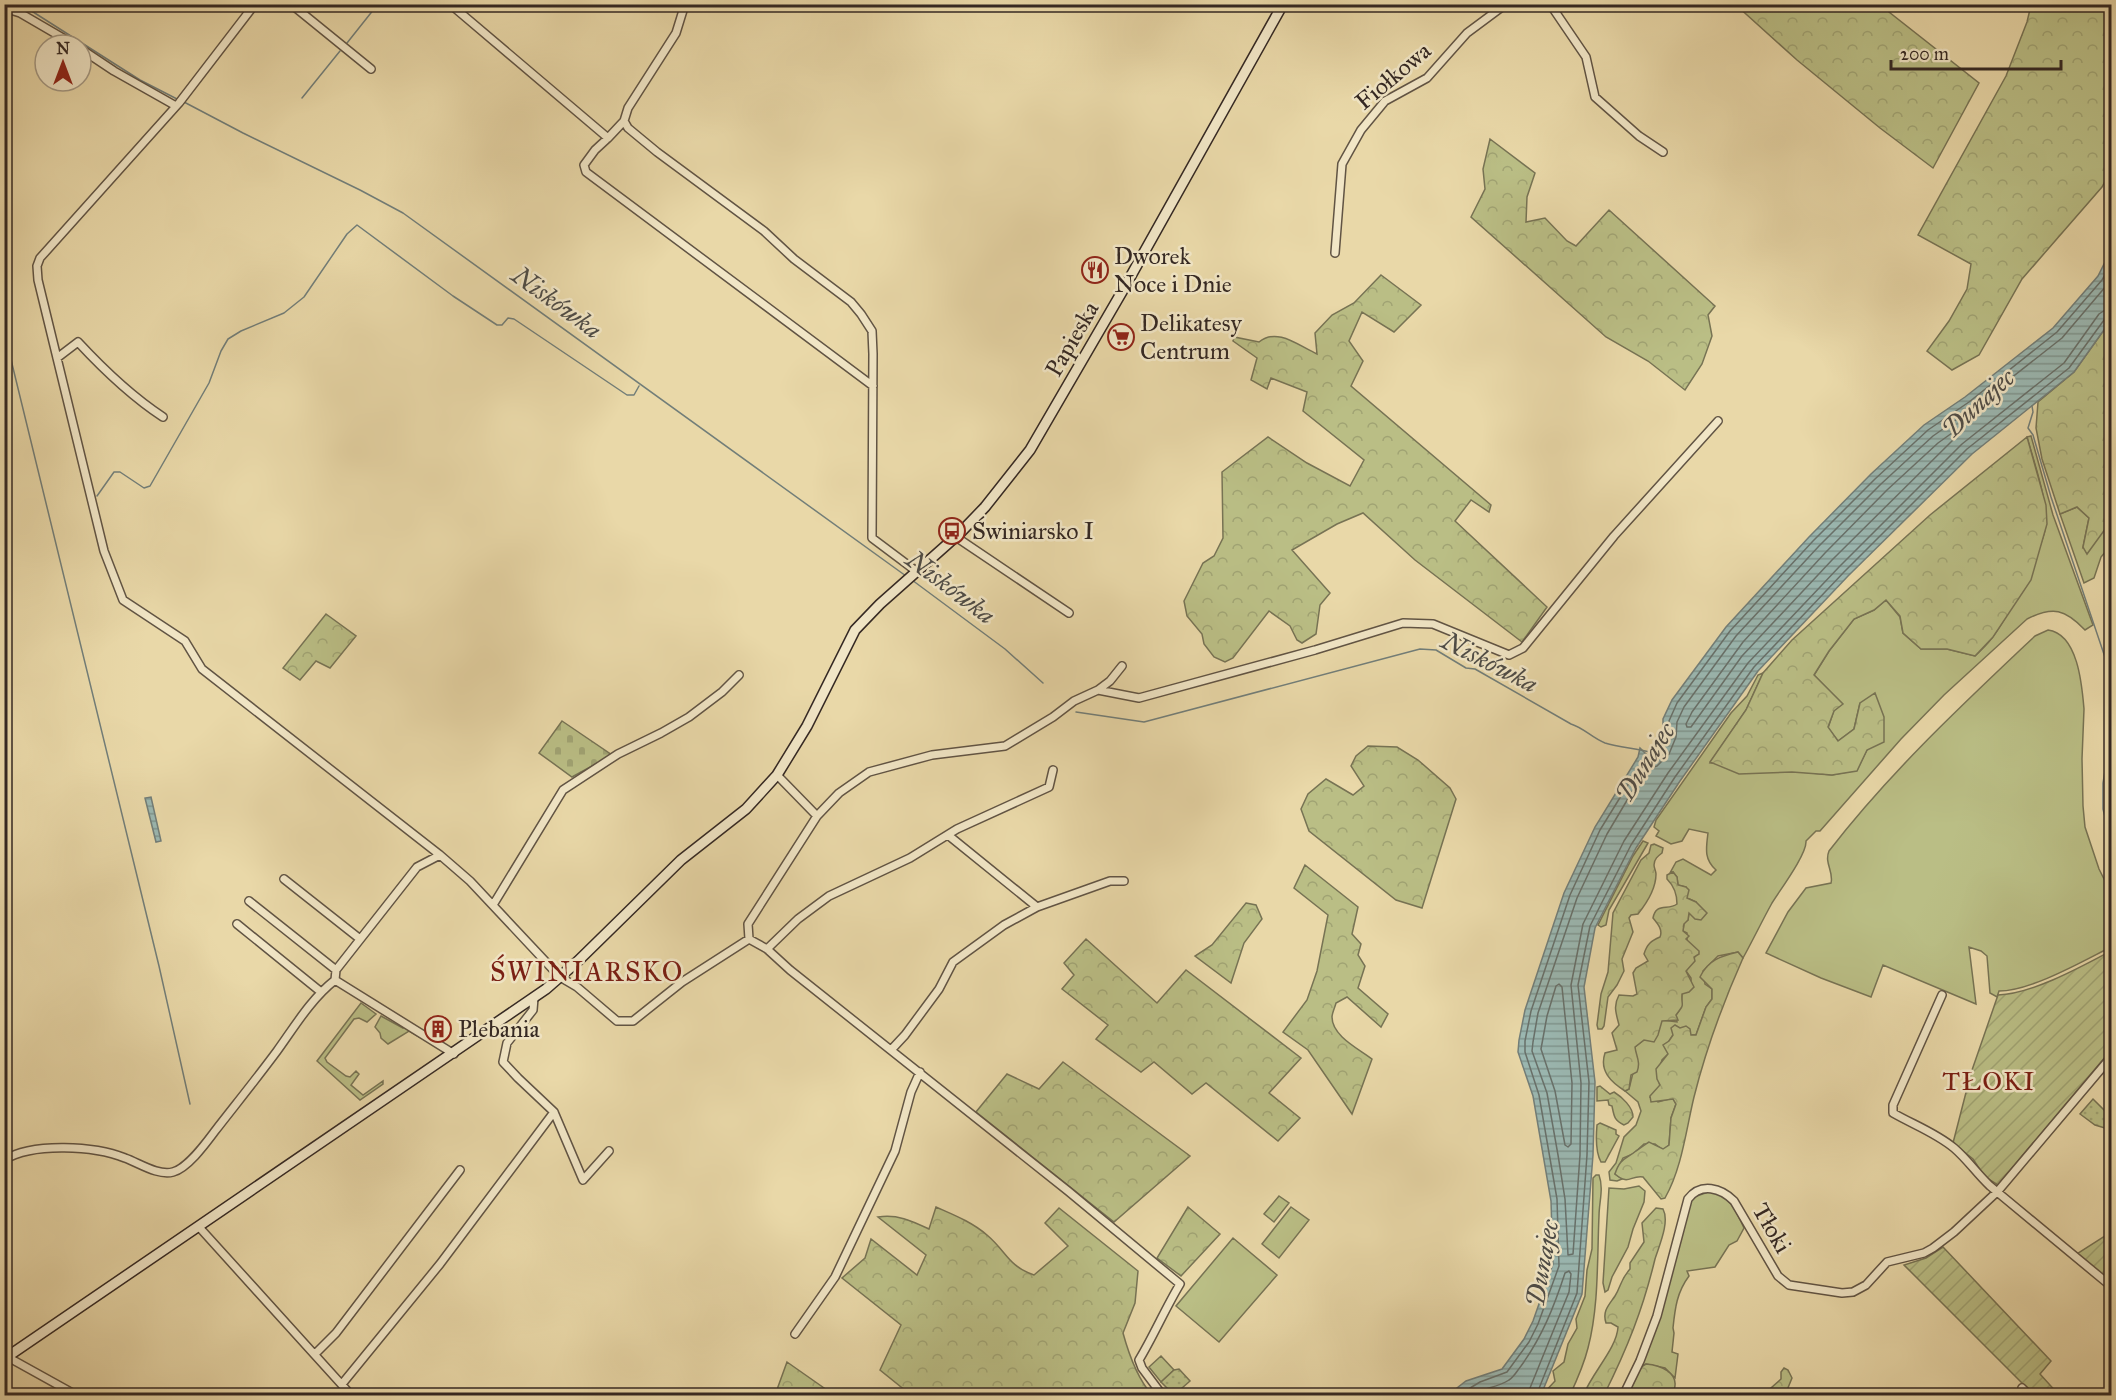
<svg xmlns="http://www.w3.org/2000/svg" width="2116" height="1400" font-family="'IM FELL Great Primer',serif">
  <defs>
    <pattern id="forest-crowns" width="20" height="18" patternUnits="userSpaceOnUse" patternTransform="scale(1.5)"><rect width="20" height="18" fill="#babe85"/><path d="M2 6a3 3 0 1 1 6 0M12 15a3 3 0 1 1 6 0" fill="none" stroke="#a0a373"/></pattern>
    <pattern id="cemetery-stones" width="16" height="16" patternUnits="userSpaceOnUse" patternTransform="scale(1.5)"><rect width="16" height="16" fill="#babe85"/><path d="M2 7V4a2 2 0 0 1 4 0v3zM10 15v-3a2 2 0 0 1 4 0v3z" fill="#a0a373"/></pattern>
    <pattern id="park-dots" width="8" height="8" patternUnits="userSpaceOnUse" patternTransform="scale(1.5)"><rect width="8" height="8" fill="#babe85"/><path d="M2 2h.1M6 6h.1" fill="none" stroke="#a0a373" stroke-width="1.8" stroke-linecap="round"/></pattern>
    <pattern id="garden-furrows" width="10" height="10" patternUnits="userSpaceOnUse" patternTransform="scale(1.5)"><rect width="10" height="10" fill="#babe85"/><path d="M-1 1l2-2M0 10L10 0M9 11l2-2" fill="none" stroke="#a0a373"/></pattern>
    <pattern id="water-rules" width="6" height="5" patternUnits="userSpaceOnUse" patternTransform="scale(1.5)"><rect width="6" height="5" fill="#9bb8b2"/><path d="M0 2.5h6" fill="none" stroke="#7f9690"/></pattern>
  </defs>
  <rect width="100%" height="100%" fill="#e9d8a8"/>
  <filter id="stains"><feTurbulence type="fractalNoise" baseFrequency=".00333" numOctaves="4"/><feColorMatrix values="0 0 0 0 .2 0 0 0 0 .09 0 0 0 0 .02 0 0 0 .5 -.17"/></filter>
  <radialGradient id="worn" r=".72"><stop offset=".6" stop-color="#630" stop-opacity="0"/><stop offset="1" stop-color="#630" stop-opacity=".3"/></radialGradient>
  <!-- grass -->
  <path fill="#babe85" stroke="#777354" stroke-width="1.5" d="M2031,436l22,79 40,110 -8,5c-20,-21 -32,-24 -58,-11l-83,76 -43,44 -81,92h-4l-10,10c1,13 -26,49 -34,62 -10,18 -19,37 -29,55l-5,-6 -20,4 -15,15 2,13 7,5v10l-6,8 -10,28h-23l-4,6 -1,13 -6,6 -4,14 2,13 -10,10 8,5 15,-4 3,6 -5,14 -2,27 -6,5 -8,-6h-11l-11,10 -10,4 -8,16 7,5 -5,2 -7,-1 -1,-8 7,-9 8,-26 12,-12 5,-14 -3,-9 -13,-11 4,-2 4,-16 2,-26 9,-7h4l14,-20 15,2 -1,-7c7,-9 5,-11 6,-21l9,-12v-4l-5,-7 10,-16 -4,-9 -5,-4v-9l-4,-2 1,-8 4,-3 1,-7 4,2 3,-13 -9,-4 -1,-11 -8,-2 -1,-8 -4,-5 -3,1 6,-11 7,-3 28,16 5,-5c-12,-11 -10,-21 -8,-37l-19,-4 -7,12 -11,3 -15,-8 3,-5 -5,-4 2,-7 75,-107 16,-17 11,-21 5,-2 -17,37 -36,53 122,12 25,-5 10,-20 -7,-47 -6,26 -16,12 -10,-13 6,-18 8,-6 -28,-29 15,-24 25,-32 20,-9 12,-10 14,17 3,16 18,16h26l28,7c7,-7 14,-13 19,-21 13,-17 53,-94 52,-113 0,-26 -12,-60 -19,-85z
    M2077,507l12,11 -6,29 28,-26v24l-10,12 -7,21 -10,5 -24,-69z
    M2048,630c30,4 34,55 36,79l-2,50 1,47 2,21 14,42 12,24v54c-28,14 -80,44 -112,44l-2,6 -7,-4 -3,-37 -6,-5 -12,-4 7,57 -93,-39 -12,32 -50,-19 -55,-25 22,-41 18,-24 25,-5c3,-11 -7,-20 -2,-32 61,-79 133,-146 206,-215z
    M1643,841l5,2 -39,67 -3,15 -5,2 -3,-2 35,-69z
    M361,1003l15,11 -9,8 -8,-4 -5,1 -29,39 2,4 19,14 4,1 6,-6 3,3 -8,11 12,10 20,-14v3l-23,16 -43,-39z
    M381,1016l22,12 3,-2 15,9v3l-12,-7 -21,13 -7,-6 -1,-5 -5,-6z
    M1596,1175h3c5,14 0,27 0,41 -2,44 0,90 -11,132 -4,16 -11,32 -18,47h-28l13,-14 -2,-10 11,-9 4,-18 9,-16 -1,-9 9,-23 2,-26 5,-21 1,-71z
    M1639,1186l6,5 -1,11 -11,27 -5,18 -16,30 -4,13 -3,2 -2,-9 6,-95 15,1z
    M1711,1191c19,6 25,19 33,37l-7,13 -8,4 -14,22 -28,4 2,5c-12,16 -14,32 -16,52l1,5 -2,19 6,2 -3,24 -10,-10 -19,-4 -5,3 20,-53 28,-108 5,-9z
    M1279,1196l10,7 -15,19 -10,-8z
    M1291,1207l18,13 -30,38 -17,-14z
    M1233,1238l44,37 -58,67 -43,-36z
    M1161,1356l13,14 -13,12 -12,-15z"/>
  <!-- forest -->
  <path fill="url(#forest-crowns)" stroke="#777354" stroke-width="1.5" d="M1736,5h144l99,78 -46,85 -53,-40 -83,-68z
    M2031,5h80v165l-9,17 -80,92 -43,76 -27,15 -25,-19 22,-30 18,-32 4,-25 -53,-29 88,-159 21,-54z
    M1490,139l45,34 -8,24 -1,25 19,-4 22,23 9,5 33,-36 106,96 -7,9 4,21 -10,28 -17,26 -37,-29 -42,-24 -135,-120 14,-28 -2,-20z
    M1381,275l40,30 -27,27 -32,-20 -13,29 14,20 -12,25 140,119 -2,7 -18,-12 -16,21 92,86 -25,35 -107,-82 -52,-47 -26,11 -45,26 38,43 -10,12 -4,29 -14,9 -5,-3 -7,-14 -21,-15 -36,47 -8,4 -11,-5 -10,-13 -2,-10 -15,-18 -3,-15 19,-38 11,-7 9,-18 -1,-66 46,-35 39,26 43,23 14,-26 -61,-49 4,-19 -36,-14 -4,11 -16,-9 6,-22 -24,-17 1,-4 25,5c18,-15 40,4 58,12l-2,-21 17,-18 22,-12z
    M2111,320v201l-24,33 -4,-7 6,-29 -12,-11 -17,7 -18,-55 -6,-31 2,-26 36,-30z
    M2027,437l19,68 1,19 -16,56 -38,57 -18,19 -28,-7h-26l-18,-16 -3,-17 -14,-16 -12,10 -20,9 -25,32 -15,24 29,29 -9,7 -6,16 10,14 16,-12 6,-26 15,-10 9,24v25l-17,8 -10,21 -25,4 -40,-3 -53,2 -29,-12 36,-52 17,-37 29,-33 138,-125z
    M326,614l30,22 -26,32 -14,-7 -16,19 -17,-12z
    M1368,746l29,1 21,13 32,28 6,11 -34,109 -26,-8 -87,-69 -8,-22 7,-15 18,-15 27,16 11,-9 -13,-20 5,-10z
    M1654,844l9,4 -1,5c-4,3 -8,6 -8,12 0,3 2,6 2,9 0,14 -10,30 -18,40l-7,1 -2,3 4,14 -11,27 2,12 -7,14 -9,12 -4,29 -2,3h-4l-1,-4 4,-31 7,-22 5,-59 28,-53 8,-7 2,-8z
    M1305,865l53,42 -6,27 9,10 -3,11 7,11 -7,22 30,26 -7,13 -34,-30 -11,6c-1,4 -4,10 -4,14 0,19 27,32 40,42l-20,55 -44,-64 -25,-18 24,-32 10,-29 11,-56 -34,-27z
    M1673,872l4,5 1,8 8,2 3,3 -2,8 9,4 11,11 -6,7 -6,-1 -6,-6 -1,7 -4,4 -1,7 6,5 -3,3 13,12v3l-5,3 1,4 -9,10 8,16 -5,5 -7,2c-1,14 4,8 -6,21l2,5 -16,1 -4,14 -4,7 -10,-2 -9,7c1,9 6,15 2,25l-6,3 -2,14 -4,2c-14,-9 -26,-20 -20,-38l12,-3 -5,-17 7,-8c-3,-12 -6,-19 0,-30l14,1 4,-2 -4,-21 3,-5 12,-7 -4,-7c3,-10 7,-13 16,-17 3,-7 -2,-13 -7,-19 3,-16 15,-7 24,-14 0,-11 -3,-18 -10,-25v-4z
    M1246,903l10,2 6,14 -18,24 -13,40 -36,-27 17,-11z
    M1086,939l71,64 29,-33 115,88 -32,35 31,25 -22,23 -72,-58 -14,11 -38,-32 -13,10 -45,-33 12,-14 -46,-36 12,-14 -10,-12z
    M1738,952l5,6c-20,45 -37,91 -49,139 -8,33 -12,71 -29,101l-4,1 -18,-22c-13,-2 -14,9 -28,-3 5,-16 10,-14 21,-23 5,-3 8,-6 13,-9l14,7 6,-4 2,-27 5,-14 -3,-5 -22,3 -1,-6 10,-11 -3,-6 -1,-10 12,-15 -5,-9 6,-4 4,-6 -2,-7 4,-3 5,3 6,-2 4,3 1,6h5l10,-28 6,-8v-10l-12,-12c8,-17 21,-21 38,-25z
    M1063,1062l127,94 -76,66 -138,-110 31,-38 32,15z
    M1600,1086l10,8 4,-2c8,5 19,15 19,25l-5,6 -4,2c-10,-5 -10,-9 -12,-19l-3,-1 -1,-5 -11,1v-14z
    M1600,1123l16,7v4l3,2 -14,26h-4c-5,-9 -5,-26 -4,-37z
    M936,1207c18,8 36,15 51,28 20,17 21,31 47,40l34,-29 -23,-23 14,-15 79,63 -3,32 -12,30c6,22 14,45 29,62h-241l-31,-25 21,-45 -59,-47 23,-20 6,-19 46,36 9,-20 -48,-38c20,-3 34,4 51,12z
    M1188,1207l32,27 -39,42 -24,-18z
    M1656,1208l7,1c7,13 -4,37 -8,50 -12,50 -28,90 -51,136l-20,-1c8,-21 33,-46 34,-67l-7,-4h-5c-4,-12 3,-18 9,-27 6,-9 5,-16 15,-27v-6l14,-21 -2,-19z
    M787,1362l47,33h-59z
    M1646,1364c14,1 34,9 28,26l-11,5h-35l13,-28z
    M1784,1368l4,2 4,8 -7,17h-22l18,-16v-7z"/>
  <!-- cemetery -->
  <path fill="url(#cemetery-stones)" stroke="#777354" stroke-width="1.5" d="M562,721l50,34 -40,22 -33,-24z"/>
  <!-- park -->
  <path fill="url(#park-dots)" stroke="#777354" stroke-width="1.5" d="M2093,1099l13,13 4,15 -2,2 -13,-4 -15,-11z
    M1179,1369l11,12 -16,14 -13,-13 13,-12z"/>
  <!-- garden -->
  <path fill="url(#garden-furrows)" stroke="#777354" stroke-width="1.5" d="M2111,951v99l-113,135 -13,-8 -12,-18 -20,-16 18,-70 27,-78c34,-1 83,-28 113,-44z
    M2111,1232v54l-36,-31z
    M1943,1247l108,114 -11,13 19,21h-25l-130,-130 22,-7z"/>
  <!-- water -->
  <path fill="url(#water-rules)" stroke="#727e79" stroke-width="1.5" d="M2111,250v70l-37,52 -102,82 -124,122 -90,95 -78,110 -44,67 -41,80 -11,59 11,95 -2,73 -11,139 -41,101h-93l18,-14 36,-12 22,-30 9,-18 20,-57 -2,-63 -18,-105 -15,-44 1,-12 6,-30 39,-117 31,-66 43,-70 2,-9 8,8 10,-10 5,-12v-15l9,-19 54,-73 83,-90 62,-63 53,-49 41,-28 88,-69 45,-52z
    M151,797l10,44 -5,1 -11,-44z"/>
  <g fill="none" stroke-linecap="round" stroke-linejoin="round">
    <!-- shore -->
    <path stroke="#68706a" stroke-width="1.5" d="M2112,279l-50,59 -89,70 -40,28 -52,48 -62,62 -83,90 -52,71 -7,15 -1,15 -7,17 -12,12 -12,4 -38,64 -30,64 -39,115 -5,29 -1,9 15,42 11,62 7,44 3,56 5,-1 7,-99 1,-72 -10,-98 12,-61 41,-83 44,-68 80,-110 91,-96 123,-123 102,-81 35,-49 6,-4h7
      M1952,433l4,2 -1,3 -123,122 -90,96 -51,71h-4l-1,-3 6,-12 51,-70 82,-89 62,-63 51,-47z
      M1559,984l3,3 10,96 -1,61 -3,3 -3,-2 -10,-54 -14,-42 6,-33 9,-30z
      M1457,1396l23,-14 27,-10 22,-30 9,-18 21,-58 -2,-67 -18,-104 -14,-43v-11l6,-30 39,-116 30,-65 42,-68 10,-1 11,-11 6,-15v-14l8,-18 53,-72 83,-90 62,-62 53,-49 41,-28 88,-70 45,-52 10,-17
      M1469,1396c12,-8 28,-8 40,-16 5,-3 8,-9 12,-14 21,-29 33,-59 44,-93l4,-2 2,3 -2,18 -39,96 -2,8
      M1536,1396l41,-103 10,-138 2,-73 -11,-97 12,-59 41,-81 44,-68 79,-110 90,-95 123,-123 102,-81 35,-48 8,-3"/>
    <!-- stream -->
    <path stroke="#727e79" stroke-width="1.5" d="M15,4l15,6 110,70 37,19
      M347,43l31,-39
      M302,98l38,-47
      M184,102l59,31 117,57 43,23 503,363
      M4,331l155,635 31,138
      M2032,406l1,6 -5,16 5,7 18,62 61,181
      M97,496l17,-24h6l24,16 6,-2 59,-103 12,-32 7,-12 13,-8 43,-18 20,-16 43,-63 10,-9 96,71 44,29h5l6,-7 6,1 113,76h7l5,-9
      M912,580l93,69 38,34
      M1076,712l68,10 276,-73 16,1 30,18 9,1 96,55c13,4 21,14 34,19 16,5 32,5 48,10
      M2112,729l-9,54v26l9,35"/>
    <defs>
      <path id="street" d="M255,4l-76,99 -139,155 -3,8 1,14 66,271 19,49 62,41 17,28 238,186 30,26 90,96 17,10 40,34h16l49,-39 67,-43 18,10 23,21 278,221 112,93c-15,25 -26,51 -41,76l3,8 21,28
        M291,4l80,65
        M450,4l158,134 -13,12 -11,15 2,7 287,214
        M685,4l-9,29 -48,75 -4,13 4,7 29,24 107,79 30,28 57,43 10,12 11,17 1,23 -1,184 44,33
        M1550,4l36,53 9,40 44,39 24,16
        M4,8l16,5 55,32
        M81,49l33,22 62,35
        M608,138l16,-17
        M1335,253l7,-89 19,-34 24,-29 42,-23 40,-45 39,-29
        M57,358l21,-16c26,28 53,54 85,75
        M956,537l113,76
        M1098,690l12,-9 12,-15
        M777,775l40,41
        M948,835l89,72 73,-26h14
        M284,879l76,60
        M249,901l87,69
        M493,905l70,-115 55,-36 43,-21 28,-16 33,-25 17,-17
        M237,924l84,68
        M749,939l-1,-15 69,-108 22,-23 30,-21 63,-17 73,-9 48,-29 21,-16 24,-11 41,8 176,-48 88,-27 30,1 76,31 14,-7 91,-112 104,-115
        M767,949l31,-30 31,-23 81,-38 47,-29 92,-42 4,-17
        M335,980l119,74
        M1942,995l-49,110v8c21,12 43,20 61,35 14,12 23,26 36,38l122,101
        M534,998l-1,12 -26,33 -4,19 15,16 36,34 29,68 26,-29
        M891,1050l14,-15 34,-46 14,-27 51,-37 33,-18
        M4,1160c29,-18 91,-14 121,-2 14,5 33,18 48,14 15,-4 33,-29 42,-41 21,-27 42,-53 62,-80 18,-25 34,-52 58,-71l1,-10 81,-103 23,-12
        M199,1227l153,169
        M795,1334l40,-57 60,-126 16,-59 9,-20
        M315,1354l21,-21 124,-163
        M4,1355l74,41
        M342,1384l98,-120 114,-152
        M2022,1388l8,8
        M1623,1396l17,-35 17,-45 31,-117c13,-17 33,-11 46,2l44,75 11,9 53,8 11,-1 13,-7 21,-23 37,-9 9,-5 21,-16 44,-41 114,-135"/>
      <path id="secondary" d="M4,1359l542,-370 32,-28 103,-101 65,-51 31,-34 30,-49 48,-96 25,-26 80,-71 25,-26 45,-57 93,-160 160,-286"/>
    </defs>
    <!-- street casing -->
    <use href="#street" stroke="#615444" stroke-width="10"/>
    <!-- secondary casing -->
    <use href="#secondary" stroke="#342823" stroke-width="12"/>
    <!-- street -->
    <use href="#street" stroke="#f1e6c6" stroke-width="7"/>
    <!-- secondary -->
    <use href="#secondary" stroke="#f1e6c6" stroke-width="9"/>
  </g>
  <!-- icons -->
  <defs>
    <symbol id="restaurant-ring" viewBox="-11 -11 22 22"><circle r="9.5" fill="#f1e6c6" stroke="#8f2418" stroke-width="1.5"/><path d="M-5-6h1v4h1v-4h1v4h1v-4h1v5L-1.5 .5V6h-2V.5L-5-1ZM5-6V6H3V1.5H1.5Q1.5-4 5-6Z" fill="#8f2418"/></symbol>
    <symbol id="supermarket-ring" viewBox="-11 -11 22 22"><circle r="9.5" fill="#f1e6c6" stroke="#8f2418" stroke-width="1.5"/><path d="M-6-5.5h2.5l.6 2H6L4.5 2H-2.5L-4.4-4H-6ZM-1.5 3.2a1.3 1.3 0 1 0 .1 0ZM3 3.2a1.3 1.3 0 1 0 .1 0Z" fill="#8f2418"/></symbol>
    <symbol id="bus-ring" viewBox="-11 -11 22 22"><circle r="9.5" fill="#f1e6c6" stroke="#8f2418" stroke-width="1.5"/><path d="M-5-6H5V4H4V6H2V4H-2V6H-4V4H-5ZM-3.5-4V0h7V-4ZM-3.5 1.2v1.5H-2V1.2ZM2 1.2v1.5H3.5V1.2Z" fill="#8f2418"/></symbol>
    <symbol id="building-ring" viewBox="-11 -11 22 22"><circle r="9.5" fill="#f1e6c6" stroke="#8f2418" stroke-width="1.5"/><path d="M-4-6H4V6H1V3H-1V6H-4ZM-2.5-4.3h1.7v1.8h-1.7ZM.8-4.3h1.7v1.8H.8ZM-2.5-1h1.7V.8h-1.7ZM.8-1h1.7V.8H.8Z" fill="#8f2418"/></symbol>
  </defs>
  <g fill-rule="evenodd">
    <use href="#restaurant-ring" x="1080" y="255" width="30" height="30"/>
    <use href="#supermarket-ring" x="1106" y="322" width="30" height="30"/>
    <use href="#bus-ring" x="937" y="516" width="30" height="30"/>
    <use href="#building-ring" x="423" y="1014" width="30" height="30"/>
  </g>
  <g text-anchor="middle" stroke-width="5" stroke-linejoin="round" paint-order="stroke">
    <!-- street labels -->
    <g font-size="24" fill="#342823" stroke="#f1e6c6">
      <text transform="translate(1393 76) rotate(-40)" y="8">Fiołkowa</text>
      <text transform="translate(1072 339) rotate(-60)" y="8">Papieska</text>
      <text transform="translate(1772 1228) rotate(60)" y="8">Tłoki</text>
    </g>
    <!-- poi labels -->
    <g font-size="24" fill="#342823" stroke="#f1e6c6" text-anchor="start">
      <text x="1114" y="264">Dworek<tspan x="1114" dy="28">Noce i Dnie</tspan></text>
      <text x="1140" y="331">Delikatesy<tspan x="1140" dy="28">Centrum</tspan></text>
      <text x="972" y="539">Świniarsko I</text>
      <text x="458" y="1037">Plebania</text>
    </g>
    <!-- water labels -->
    <g font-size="26" font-style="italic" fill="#4e4c47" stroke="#f1e6c6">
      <text transform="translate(557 302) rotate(36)" y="9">Niskówka</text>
      <text transform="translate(1978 403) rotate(-43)" y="9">Dunajec</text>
      <text transform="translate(951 587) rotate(37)" y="9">Niskówka</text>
      <text transform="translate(1490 662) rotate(27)" y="9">Niskówka</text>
      <text transform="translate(1645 762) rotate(-58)" y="9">Dunajec</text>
      <text transform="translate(1542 1263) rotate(-80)" y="9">Dunajec</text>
    </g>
    <!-- neighbourhood labels -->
    <g font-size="26" letter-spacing="1.5" fill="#7a1f14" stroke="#f1e6c6">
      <text x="1989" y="1090">TŁOKI</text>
    </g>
    <!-- quarter labels -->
    <g font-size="27" letter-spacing="1.5" fill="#7a1f14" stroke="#f1e6c6">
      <text x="587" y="981">ŚWINIARSKO</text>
    </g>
  </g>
  <!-- margin -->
  <rect width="2116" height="1400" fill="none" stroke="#e9d8a8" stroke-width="24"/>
  <rect x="6" y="6" width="2104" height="1388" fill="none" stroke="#342823" stroke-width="3"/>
  <rect x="12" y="12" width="2092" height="1376" fill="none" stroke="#342823" stroke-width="1.5"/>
  <!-- north arrow -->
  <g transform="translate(63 63)"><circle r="28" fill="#f1e6c6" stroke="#a59a85" stroke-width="1.5"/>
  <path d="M0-4.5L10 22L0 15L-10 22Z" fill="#8f2418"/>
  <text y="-9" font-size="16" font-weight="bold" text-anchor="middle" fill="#342823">N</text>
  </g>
  <!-- scale -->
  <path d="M1891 60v9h170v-9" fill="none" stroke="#342823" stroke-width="3"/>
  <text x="1900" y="60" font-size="18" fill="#342823" stroke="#f1e6c6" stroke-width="4.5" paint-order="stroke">200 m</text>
  <rect width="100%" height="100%" filter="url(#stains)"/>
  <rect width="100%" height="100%" fill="url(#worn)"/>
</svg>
